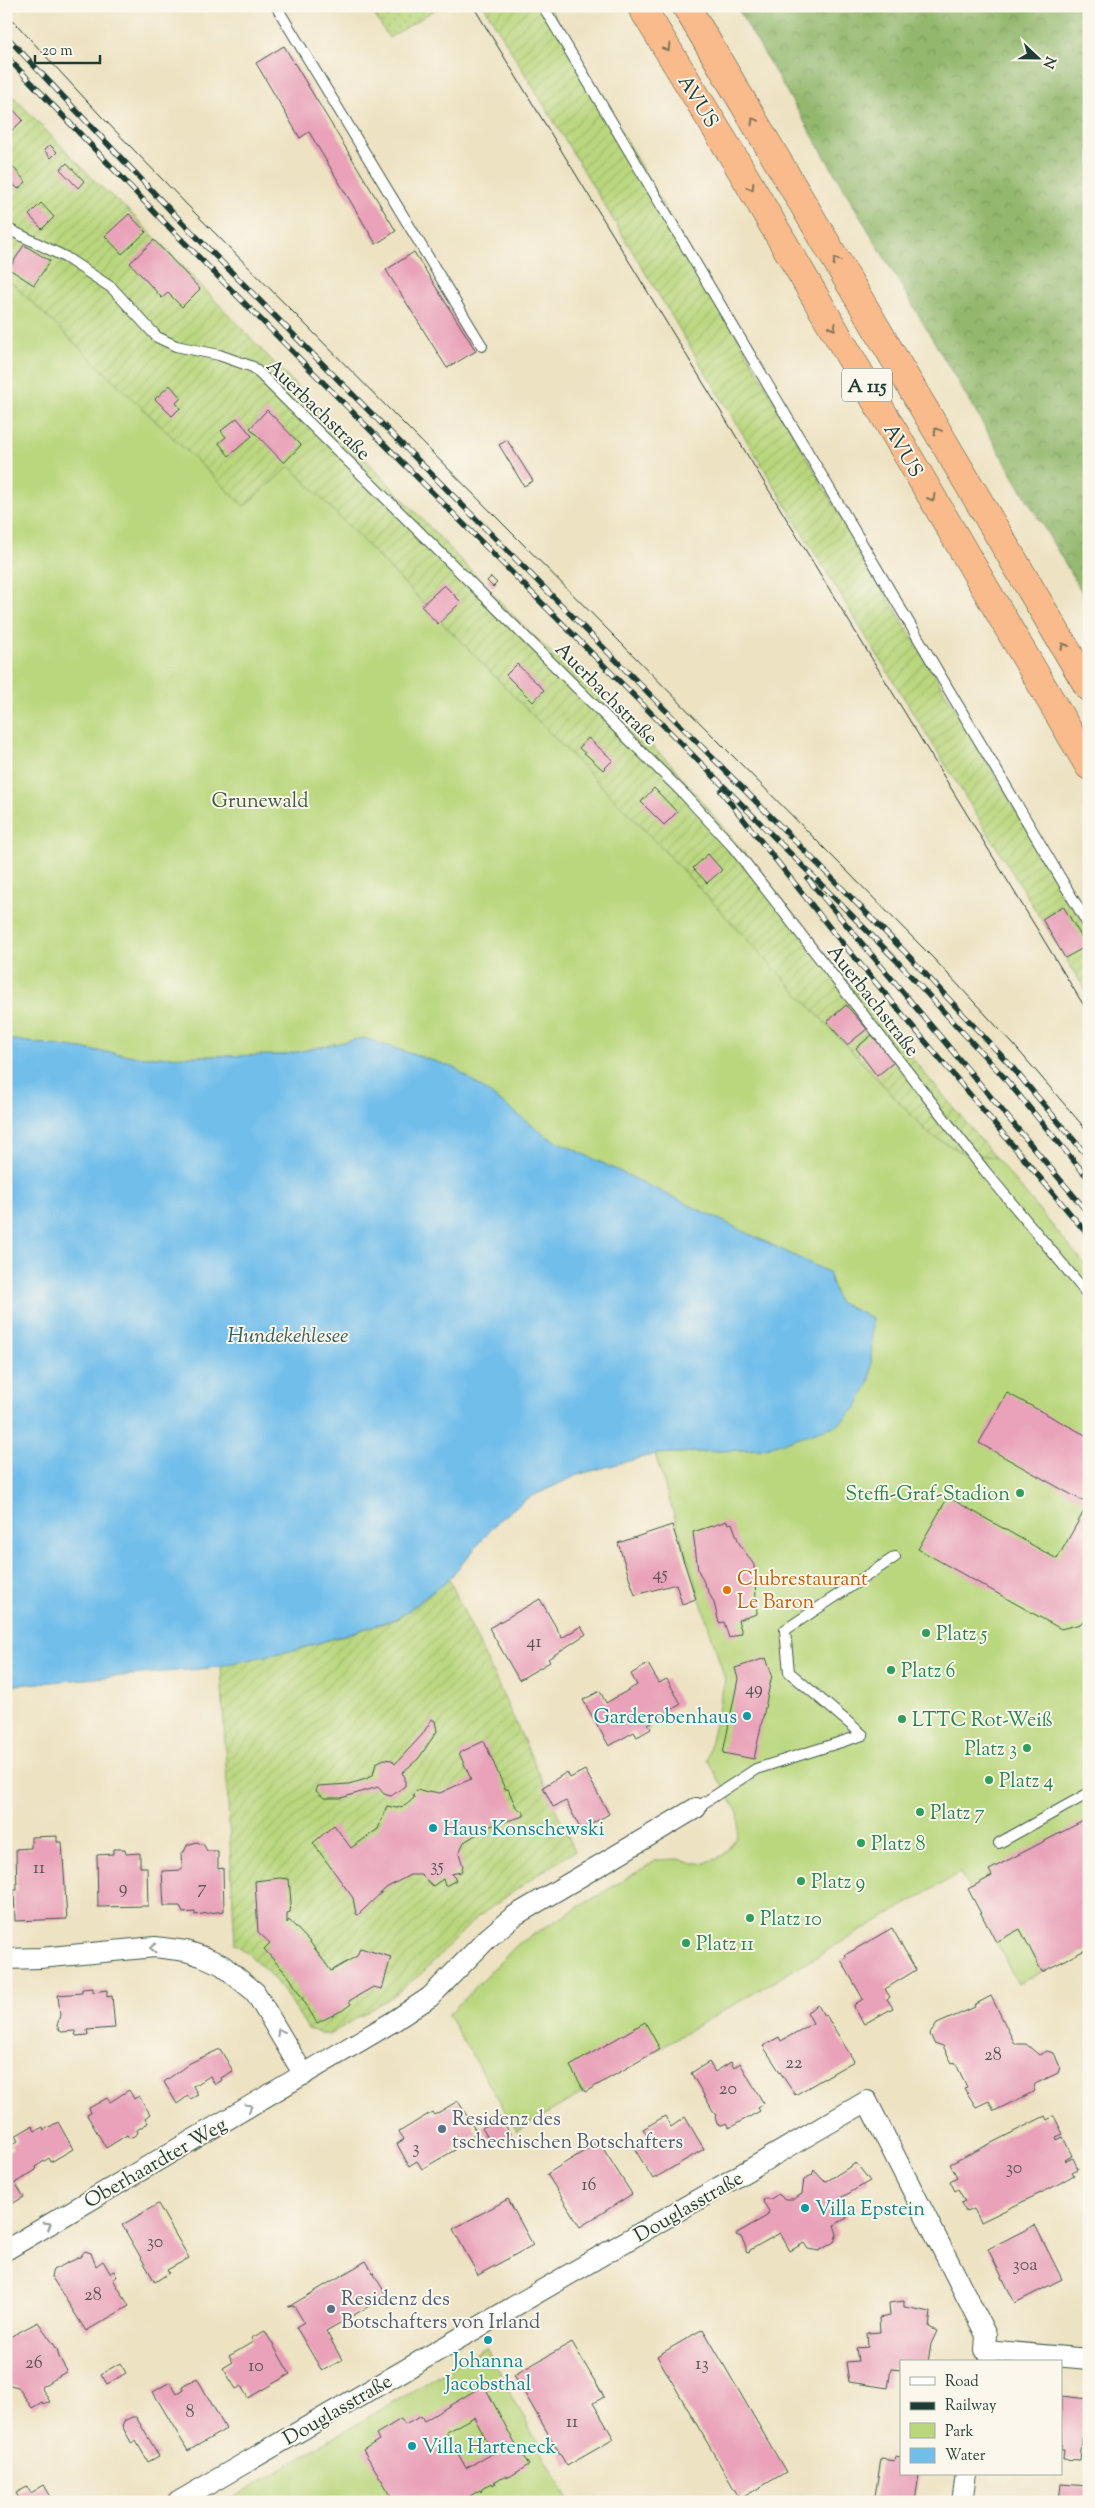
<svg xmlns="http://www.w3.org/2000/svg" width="1095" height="2508" font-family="'Sorts Mill Goudy',serif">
  <defs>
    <pattern id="grass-dots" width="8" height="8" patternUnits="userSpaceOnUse" patternTransform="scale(1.25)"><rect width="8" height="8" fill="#bad77e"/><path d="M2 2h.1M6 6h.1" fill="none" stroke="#9fb96e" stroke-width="1.8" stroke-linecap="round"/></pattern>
    <pattern id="forest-crowns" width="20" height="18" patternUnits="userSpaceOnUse" patternTransform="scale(1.25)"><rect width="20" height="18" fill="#93b86d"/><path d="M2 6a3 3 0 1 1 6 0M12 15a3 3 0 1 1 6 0" fill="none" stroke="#77975a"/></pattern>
    <pattern id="garden-furrows" width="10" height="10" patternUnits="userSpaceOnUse" patternTransform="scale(1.25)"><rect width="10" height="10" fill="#bad77e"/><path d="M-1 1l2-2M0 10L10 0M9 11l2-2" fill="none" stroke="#9fb96e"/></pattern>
  </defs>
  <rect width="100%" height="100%" fill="#fbf7ec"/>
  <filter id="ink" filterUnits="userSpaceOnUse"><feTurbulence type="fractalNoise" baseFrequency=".02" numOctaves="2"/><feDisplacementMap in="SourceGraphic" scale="10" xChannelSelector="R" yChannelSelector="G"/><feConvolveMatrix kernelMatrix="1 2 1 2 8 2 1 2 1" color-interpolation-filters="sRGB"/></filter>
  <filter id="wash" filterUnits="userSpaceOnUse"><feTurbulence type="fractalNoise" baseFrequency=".0096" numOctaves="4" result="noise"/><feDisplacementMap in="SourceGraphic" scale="20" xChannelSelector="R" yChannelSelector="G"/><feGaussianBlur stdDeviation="1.12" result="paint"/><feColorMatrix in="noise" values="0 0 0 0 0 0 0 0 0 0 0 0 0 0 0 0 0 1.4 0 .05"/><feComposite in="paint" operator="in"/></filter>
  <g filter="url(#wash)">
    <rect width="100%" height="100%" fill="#ede2c2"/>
    <!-- grass -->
    <path fill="url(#grass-dots)" stroke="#6c8a59" d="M369,6h72l-52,32z"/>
    <!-- forest -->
    <path fill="url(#forest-crowns)" stroke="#597a50" d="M736,6h353v598z"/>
    <!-- park -->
    <path fill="#bad77e" stroke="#6c8a59" d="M6,277l238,229 46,-40 369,379 271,290 36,19 29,3 94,113v678l-71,36 -58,-111 -443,258 -69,-116 71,-72 138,-83 22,-1 11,4h15l18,-8 13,-17 3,-14 -1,-11 -31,-54 18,-80 -70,-225 107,-5 76,-147 -10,-30 -280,-135 -93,-69 -92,-30 -80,17 -141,2 -136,-18z
      M486,2347l83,155h-343z"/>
    <!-- garden -->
    <path fill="url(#garden-furrows)" stroke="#6c8a59" d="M484,6h65l317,555 223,370v65l-239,-385z
      M6,89l96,99 27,23 42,43 360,380 141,131 181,223 142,169 -29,-3 -36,-19 -271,-290 -369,-379 -46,40 -238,-229z
      M449,1579l126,272 -38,24 -61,43 -53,54 -30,24 -64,39 -21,-6c-22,-36 -38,-60 -73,-85l-14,-279 78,-16 99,-30z"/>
    <!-- water -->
    <path fill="#71beeb" stroke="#487e90" d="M363,1038l92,30 93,69 280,135 10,30 34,16 -1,56 -2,9 -13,25 -18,17 -76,24 -107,5 -75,20 -54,25 -26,20 -51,60 -51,39 -99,31 -89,19 -204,18v-647l136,18 141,-2z"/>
    <g id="blocks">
      <!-- building -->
      <path fill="#e9a2b9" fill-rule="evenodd" d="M284,46l112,185 -20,13 -67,-112 -9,6 -44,-75z
        M6,102l17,18 -17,16z
        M50,145l7,7 -6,6 -7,-8z
        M6,159l20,23 -8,7 -12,-13z
        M67,163l17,18 -6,7 -18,-19z
        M41,203l13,14 -12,12 -13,-14z
        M129,214l17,18 -24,22 -17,-18z
        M154,240l46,49 -18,18 -14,-14 -6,5 -32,-35z
        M24,245l26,16 -16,24 -25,-16z
        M414,252l62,99 -29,17 -61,-98z
        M170,385l11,13 -5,5 4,5 -8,8 -17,-17z
        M267,410l34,35 -17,18 -34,-35z
        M237,418l15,18 -23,20 -10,-13 7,-6 -5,-6z
        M507,440l26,41 -9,5 -25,-41z
        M491,577l6,6 -4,4 -6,-6z
        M444,585l17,17 -23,22 -17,-18z
        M517,664l27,26 -11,12 -27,-27z
        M588,738l25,22 -10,10 -24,-22z
        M654,788l23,24 -13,13 -23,-23z
        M708,854l14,16 -15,13 -14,-15z
        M1063,906l24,40 -22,12 -23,-39z
        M846,1005l21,24 -20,16 -20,-23z
        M872,1035l22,27 -17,14 -21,-28z
        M1007,1393l82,44v179l-9,8 -19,5 -143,-80 30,-52 109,62 31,-55 -109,-61z
        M727,1521l1,3 4,-1 7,20 15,22 3,49 -19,6 4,13 -13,5 -5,-16 -5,1 -5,-20 -16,-33 -5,-38z
        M672,1525l24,74 -14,5 -6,-20 -41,11 -17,-52z
        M540,1599l22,39 19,-12 5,8 -38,25 2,3 -31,18 -30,-52z
        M766,1658l6,17 -18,84 -31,-6 15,-74 -3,-11z
        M648,1664l11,19 8,-4 14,25 -33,20 3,5 -14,8 -3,-5 -25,14 -26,-46 17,-9 6,12 31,-18 -6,-11z
        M432,1719l3,2 2,10 -18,27 -17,15 3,4v9l-14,10 -7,-2 -6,-7 -37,11h-17l-8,-7 2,-5 31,-2 17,-5 7,-4 3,-12 8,-4 8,1 3,4 27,-29z
        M484,1741l21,48h3l8,18 8,6v3l-34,10 -26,16 -5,11 4,13 -2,6 -10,2 5,5 -1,2 -10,5 -2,-7 -10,7 -12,-11h-11l-24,13 -28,27 -2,-1 -3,-16 -40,-55 21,-18 17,23 27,-19 9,-23 10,2 9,-3 8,-7 -1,-4 4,-4 10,3 1,-2 12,2 31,-14 -12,-26z
        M585,1770l24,44 -28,16 -15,-29 -13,6 -10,-20 24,-15 3,6z
        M1089,1818v130l-47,24 -22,-43 -24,13 -28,-53 24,-13 -3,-6z
        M57,1836v6h5l5,77 -52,2 -1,-31h3l-1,-41 15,-1v-11z
        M197,1842l7,3 3,6h11v18l5,-1 1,43 -29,4v-3l-12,1 -3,-7h-16l-2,-35 20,-1 -1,-17 3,-1 3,-7z
        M113,1849h12l1,5 14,-1v14h7l1,39 -50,1 -1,-52 16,-1z
        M280,1878l9,1 2,24 -1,9 -3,1v10l2,-3 21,22 21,29 26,-15 3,-8 31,9 -9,32 -9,-2 -24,14 2,3 -8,6 -26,13 -27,-45 -26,-29 6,-6 -12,-11 -3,-51z
        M892,1928l24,42 -31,19 5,8 -3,2 6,9 -29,16 -10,-17 1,-3 8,-5 -22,-39 6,-3 -2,-2z
        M93,1988v4l14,-2v7l5,-1 3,32 -28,2 1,5 -12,1 -1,-5 -14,1 -4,-6 3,-11 -2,-20 24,-2v-4z
        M991,1996l24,48h11l13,11 8,-4 7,2 6,14 -2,6 -23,11 -2,8 -39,19 -5,-10 -13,6 -12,-19 3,-1 -12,-25 -3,1 -9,-17 -9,-3 -4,-9 7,-10 38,-17 -1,-2z
        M818,2005l6,11 2,-1 28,46 -59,34 -32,-49 16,-9 2,4 32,-18 -6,-11z
        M645,2022l15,27 -75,43 -15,-26z
        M220,2049l13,22 -12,7 1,2 -7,5 -5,-9 -8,5 -9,5 5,9 -8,4 -2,-3 -11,8 -13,-22 26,-19z
        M709,2062l6,10 16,-10 3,6 6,-5 24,41 -6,4 2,3 -31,17 -3,-5 -4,2 -5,-1 -2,-7 1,-1 -25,-43z
        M129,2090l5,9 5,-3 11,18 -5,4 3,5 -11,7 1,3 -4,3 -5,2 -2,-3 -21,13 -19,-33 4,-2 -2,-5 18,-10 3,4z
        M458,2101l19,32 -24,14 2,3 -33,19 -5,-8 -8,5 -12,-22 7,-5 -5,-7 33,-20 2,3z
        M665,2116l6,11 14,-10 19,32 -51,30 -19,-31 15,-9 -6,-10z
        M1045,2116l2,4 7,-4 9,18 -7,3 1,3 6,-3 9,19 -7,4 1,1 7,-3 5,11 -6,3 2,3 -21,12 -72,35 -7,-13 -8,3 -5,-9 4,-2 -7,-12 -3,2 -5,-10 7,-4 -7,-13z
        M500,2117l11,18 -18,11 -11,-18z
        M58,2122l15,27 -22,13 -2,-4 -14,9 1,3 -21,13 9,14 -18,10v-55l7,-4 -2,-3 7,-4 -3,-5 17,-10 3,5 8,-4 1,3z
        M599,2142l33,52 -52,33 -33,-53z
        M856,2163l14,18 -33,19 10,18 -13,7 3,9 -3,8 -15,9 -11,-2 -4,-6 -14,8 -10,-18 -30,17 -1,3 -3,-1v-5l-5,-10 -5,-2 1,-2 30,-17 2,-5 -6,-9 1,-3h7l7,-5 7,5h9l8,-5 2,-15 8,-4 2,-5 9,10 4,1z
        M508,2199l25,46 -55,30 -25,-46z
        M158,2204l31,54 -22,12 2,3 -14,9 -33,-57z
        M1035,2225l27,54 -47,24 -27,-54z
        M85,2251l6,2 5,13 7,-5 7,12 4,-2 3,6 -4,2 16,27 -43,25 -35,-55 2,-6 27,-13z
        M366,2261l21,35 -61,35 16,29 -20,11 -26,-44 8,-5 -10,-16 -6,1z
        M1089,2297v13l-4,-3v-5z
        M904,2301v6l27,5 -2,15 8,4 -6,13 -3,18h-27v8l-10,-1 -3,19 -39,-6 -3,-20 12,-1 -2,-13 12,-1 -1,-14 13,-1 -1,-14 11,-2 -1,-13z
        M38,2322l19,27 2,8 8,14 -26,16 9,15 -7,3 -1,-3 -10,6 -14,-21 -8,-2 -4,-6v-40z
        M703,2329l83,143 -46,27 -83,-143z
        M265,2331l25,43 -42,24 -7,-12 -5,3 -13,-21 10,-6 -4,-6 24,-14 -2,-4z
        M572,2342l32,55 -11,6 21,36 -47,27 -53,-91z
        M120,2363l6,10 -19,11 -6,-10z
        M197,2378l29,51 -38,22 -35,-59 17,-10 7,12 7,-5 -2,-3z
        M484,2385l30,57 15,23 -20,12 -5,-1 -10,6 2,1 -3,2 -1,-2 -10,6 -1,3 -1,-2 -10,6v6h-75l-32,-52 16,-10 -3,-6 25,-15 4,6 16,-9 3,5zM474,2417l19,36 -27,15 -20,-36z
        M1061,2396l27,3v10h-3l-5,51 -17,-1 1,-10h-3z
        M132,2417h4l23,39 -11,6 -12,-21 -4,3 -10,-18 2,-5z
        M895,2456l6,1v17h18l-4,28h-45l5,-6 6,-37 13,2z
        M1061,2484l28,2v16h-30z
        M44,2485l10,17h-38l4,-2 -4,-7 11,-6 4,6z"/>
    </g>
  </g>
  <g filter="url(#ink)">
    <use href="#blocks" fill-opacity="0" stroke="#3e5649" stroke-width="1"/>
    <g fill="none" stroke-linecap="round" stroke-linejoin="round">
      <defs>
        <path id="service" d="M276,6l206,340
          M543,6l546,920
          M6,228l59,29 47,31 45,49 19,9 43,9 34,12 432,428 48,52 252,324 104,125
          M696,1808l60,-39 107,-34 -74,-63 -4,-42 110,-73
          M999,1843l90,-50"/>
        <path id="minor" d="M6,1959l34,-1 115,-11 31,4 18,6 18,8 33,27 49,83
          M6,2250l388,-229 36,-24 58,-59 26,-22 182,-108
          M178,2502l689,-401 119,234 -1,15 104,9
          M962,2502l4,-28"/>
        <path id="motorway" d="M641,6l93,152 355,608
          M686,6l403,682"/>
      </defs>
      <!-- service casing -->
      <use href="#service" stroke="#3e5649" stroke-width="12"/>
      <!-- minor casing -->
      <use href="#minor" stroke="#3e5649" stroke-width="22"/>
      <!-- motorway casing -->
      <use href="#motorway" stroke="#3e5649" stroke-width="29"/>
      <!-- service -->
      <use href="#service" stroke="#fff" stroke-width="10"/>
      <!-- minor -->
      <use href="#minor" stroke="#fff" stroke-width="20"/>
      <!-- motorway -->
      <use href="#motorway" stroke="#fabb8c" stroke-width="28"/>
      <!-- tram -->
      <path stroke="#1f3d34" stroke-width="1" d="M473,6l616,1008
        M6,13l94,102 93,96 741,748 79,85 76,89"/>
      <defs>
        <path id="rail" d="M6,36l165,175 733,740 108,116 77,91
          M6,56l157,165 733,739 106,115 87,104
          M721,791l113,142 255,303
          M808,879l281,335"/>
      </defs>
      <!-- rail casing -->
      <use href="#rail" stroke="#1f3d34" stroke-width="5.5"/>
      <!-- rail -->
      <use href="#rail" stroke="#fbf7ec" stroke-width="4" stroke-dasharray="11" stroke-linecap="butt"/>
    </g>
    <!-- one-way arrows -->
    <defs><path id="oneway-chevron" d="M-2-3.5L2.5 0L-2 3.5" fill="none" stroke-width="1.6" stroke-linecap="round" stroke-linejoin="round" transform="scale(1.25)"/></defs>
    <g stroke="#82765c">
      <use href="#oneway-chevron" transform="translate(667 48) rotate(58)"/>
      <use href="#oneway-chevron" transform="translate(754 121) rotate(-121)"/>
      <use href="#oneway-chevron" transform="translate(751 187) rotate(60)"/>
      <use href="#oneway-chevron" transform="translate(836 261) rotate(-121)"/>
      <use href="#oneway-chevron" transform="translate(833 327) rotate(60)"/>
      <use href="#oneway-chevron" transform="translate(937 431) rotate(-121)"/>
      <use href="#oneway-chevron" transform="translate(932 498) rotate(60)"/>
      <use href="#oneway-chevron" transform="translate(1064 646) rotate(-120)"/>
    </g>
    <g stroke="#8f9e9a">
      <use href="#oneway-chevron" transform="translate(153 1948) rotate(179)"/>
      <use href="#oneway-chevron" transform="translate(280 2032) rotate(-119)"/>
      <use href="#oneway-chevron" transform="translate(249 2107) rotate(-30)"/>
      <use href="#oneway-chevron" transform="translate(48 2225) rotate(-31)"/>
    </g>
  </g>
  <!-- markers -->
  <g fill="#2e9e5b" stroke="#fbf7ec" stroke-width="2">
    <circle cx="1020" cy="1493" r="5"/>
    <circle cx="926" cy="1633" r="5"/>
    <circle cx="891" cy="1670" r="5"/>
    <circle cx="902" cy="1719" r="5"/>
    <circle cx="1027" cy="1748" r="5"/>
    <circle cx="989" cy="1780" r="5"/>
    <circle cx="920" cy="1812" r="5"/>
    <circle cx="861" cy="1843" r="5"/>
    <circle cx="801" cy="1881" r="5"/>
    <circle cx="750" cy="1918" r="5"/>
    <circle cx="686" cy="1943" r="5"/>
  </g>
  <circle fill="#e8710a" stroke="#fbf7ec" stroke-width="2" cx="727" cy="1590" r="5"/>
  <g fill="#0f9aa8" stroke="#fbf7ec" stroke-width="2">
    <circle cx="747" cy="1716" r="5"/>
    <circle cx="433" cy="1828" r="5"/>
    <circle cx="805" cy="2208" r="5"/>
    <circle cx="488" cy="2340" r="5"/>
    <circle cx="412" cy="2446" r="5"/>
  </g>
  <g fill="#5c6f8a" stroke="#fbf7ec" stroke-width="2">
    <circle cx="442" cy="2129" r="5"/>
    <circle cx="331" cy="2309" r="5"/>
  </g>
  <g text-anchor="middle" stroke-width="4" stroke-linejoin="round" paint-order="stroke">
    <!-- number labels -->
    <g font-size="18" fill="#525655">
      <text x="660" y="1579">45</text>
      <text x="534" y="1647">41</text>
      <text x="754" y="1694">49</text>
      <text x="437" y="1871">35</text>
      <text x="39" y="1873">11</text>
      <text x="123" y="1893">9</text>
      <text x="202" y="1893">7</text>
      <text x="993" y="2060">28</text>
      <text x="794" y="2068">22</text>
      <text x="728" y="2094">20</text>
      <text x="416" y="2153">3</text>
      <text x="1014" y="2173">30</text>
      <text x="589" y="2190">16</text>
      <text x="155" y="2247">30</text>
      <text x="1025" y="2270">30a</text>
      <text x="93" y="2300">28</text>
      <text x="34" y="2368">26</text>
      <text x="702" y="2369">13</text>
      <text x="256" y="2371">10</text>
      <text x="190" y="2417">8</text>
      <text x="572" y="2427">11</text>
    </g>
    <!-- shield labels -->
    <rect fill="#fbf7ec" stroke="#61756b" stroke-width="1" x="842" y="368.5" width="50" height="33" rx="4"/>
    <g font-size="19" font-weight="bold" fill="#1f3d34">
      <text x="867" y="392">A 115</text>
    </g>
    <!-- street labels -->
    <g font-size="20" fill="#1f3d34" stroke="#fbf7ec">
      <text transform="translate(699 101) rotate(58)" y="7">AVUS</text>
      <text transform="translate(319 409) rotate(44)" y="7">Auerbachstraße</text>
      <text transform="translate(904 450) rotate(60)" y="7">AVUS</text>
      <text transform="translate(607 693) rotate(45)" y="7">Auerbachstraße</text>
      <text transform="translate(874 1000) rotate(52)" y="7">Auerbachstraße</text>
      <text transform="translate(155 2162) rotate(-30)" y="7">Oberhaardter Weg</text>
      <text transform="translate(688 2206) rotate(-30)" y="7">Douglasstraße</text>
      <text transform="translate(337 2409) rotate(-30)" y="7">Douglasstraße</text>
    </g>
    <!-- park labels -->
    <g font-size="20" fill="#3e5c43" stroke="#fbf7ec">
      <text x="260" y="807">Grunewald</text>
    </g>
    <!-- leisure labels -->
    <g font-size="20" fill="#27864d" stroke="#fbf7ec" text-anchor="start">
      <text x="1010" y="1500" text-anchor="end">Steffi-Graf-Stadion</text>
      <text x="936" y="1640">Platz 5</text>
      <text x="901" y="1677">Platz 6</text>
      <text x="912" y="1726">LTTC Rot-Weiß</text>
      <text x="1017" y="1755" text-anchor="end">Platz 3</text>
      <text x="999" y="1787">Platz 4</text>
      <text x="930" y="1819">Platz 7</text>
      <text x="871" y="1850">Platz 8</text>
      <text x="811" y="1888">Platz 9</text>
      <text x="760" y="1925">Platz 10</text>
      <text x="696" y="1950">Platz 11</text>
    </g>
    <!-- food labels -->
    <g font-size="20" fill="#c56008" stroke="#fbf7ec" text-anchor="start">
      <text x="737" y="1585">Clubrestaurant<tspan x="737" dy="23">Le Baron</tspan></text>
    </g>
    <!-- culture labels -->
    <g font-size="20" fill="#0d838f" stroke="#fbf7ec" text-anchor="start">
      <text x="737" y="1723" text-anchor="end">Garderobenhaus</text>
      <text x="443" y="1835">Haus Konschewski</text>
      <text x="815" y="2215">Villa Epstein</text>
      <text x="488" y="2367" text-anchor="middle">Johanna<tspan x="488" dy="23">Jacobsthal</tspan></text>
      <text x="422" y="2453">Villa Harteneck</text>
    </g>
    <!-- service labels -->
    <g font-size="20" fill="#4e5e75" stroke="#fbf7ec" text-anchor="start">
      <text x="452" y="2125">Residenz des<tspan x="452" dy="23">tschechischen Botschafters</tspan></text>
      <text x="341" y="2305">Residenz des<tspan x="341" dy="23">Botschafters von Irland</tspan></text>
    </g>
    <!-- water labels -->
    <g font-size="21" font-style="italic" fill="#345d62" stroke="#fbf7ec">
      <text x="288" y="1342">Hundekehlesee</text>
    </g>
  </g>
  <!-- margin -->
  <rect width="1095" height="2508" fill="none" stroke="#fbf7ec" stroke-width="25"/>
  <!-- legend -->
  <rect x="900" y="2360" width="162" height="115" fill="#fbf7ec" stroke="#a3ada2"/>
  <rect x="910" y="2377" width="25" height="8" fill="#ffffff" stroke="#a3ada2"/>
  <text x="945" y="2386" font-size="15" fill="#1f3d34">Road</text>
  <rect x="910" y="2402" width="25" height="8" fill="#1f3d34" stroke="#a3ada2"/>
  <text x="945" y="2410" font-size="15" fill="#1f3d34">Railway</text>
  <rect x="910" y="2423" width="25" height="15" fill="#bad77e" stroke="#a3ada2"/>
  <text x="945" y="2436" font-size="15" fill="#1f3d34">Park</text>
  <rect x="910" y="2448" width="25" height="15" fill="#71beeb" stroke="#a3ada2"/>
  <text x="945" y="2460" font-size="15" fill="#1f3d34">Water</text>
  <!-- north arrow -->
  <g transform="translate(1038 58) rotate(112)" stroke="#fbf7ec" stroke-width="4" paint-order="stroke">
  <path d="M0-4L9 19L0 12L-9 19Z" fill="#1f3d34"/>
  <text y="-8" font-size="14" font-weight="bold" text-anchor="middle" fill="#1f3d34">N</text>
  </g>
  <!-- scale -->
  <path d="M35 55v8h65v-8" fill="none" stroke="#1f3d34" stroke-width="2.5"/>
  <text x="42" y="55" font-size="15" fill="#1f3d34" stroke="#fbf7ec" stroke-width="4" paint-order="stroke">20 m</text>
</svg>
